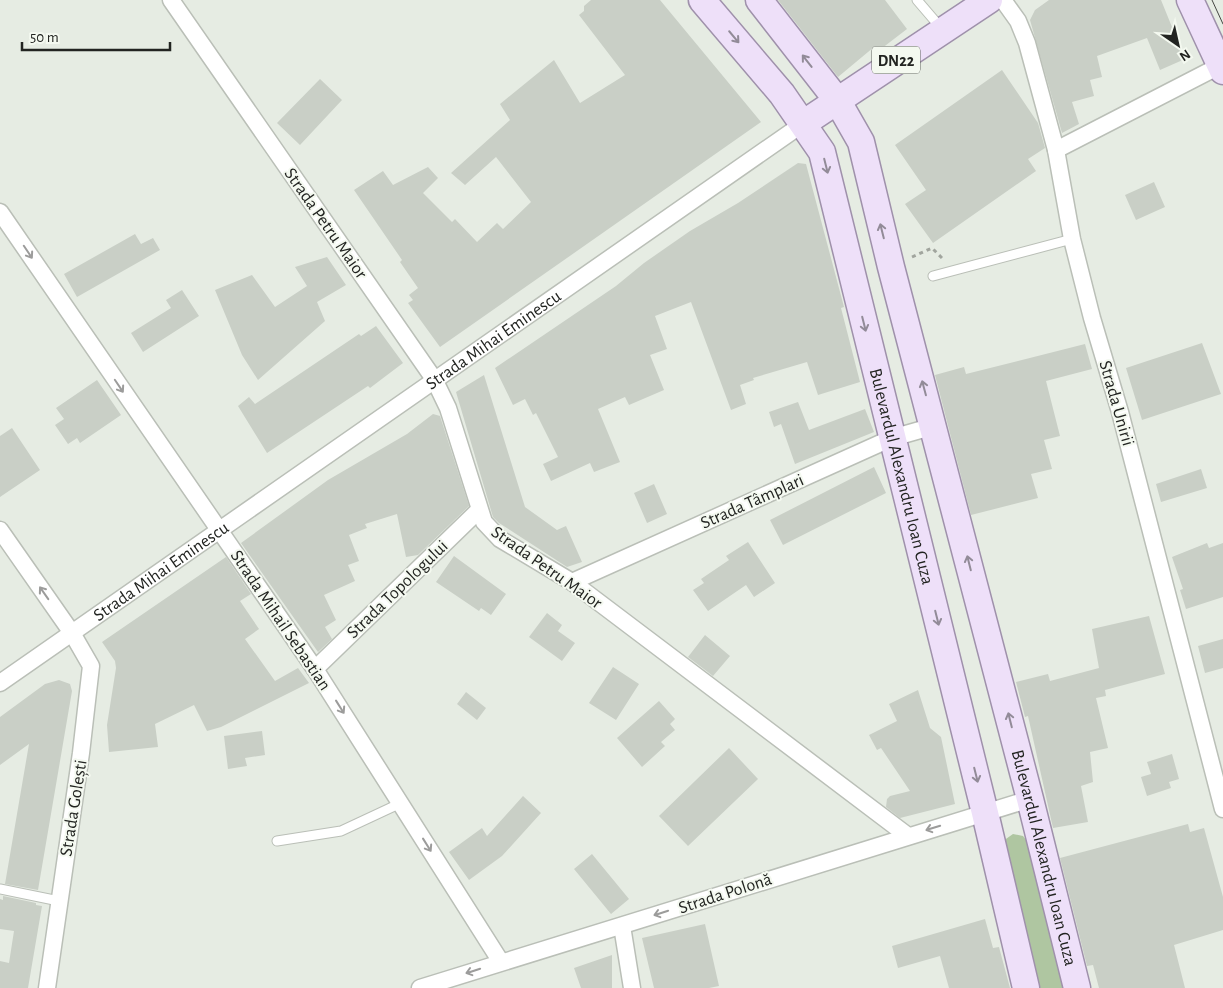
<svg xmlns="http://www.w3.org/2000/svg" width="1223" height="988" font-family="'Alegreya Sans',sans-serif">
  <rect width="100%" height="100%" fill="#e6ece3"/>
  <!-- green -->
  <path fill="#afc6a1" d="M1013,834l10,2 7,9 38,143h-31l-34,-147z"/>
  <!-- building -->
  <path fill="#c9cfc6" d="M591,0h69l101,122 -321,225 -32,-44 5,-3 -4,-5 9,-7 -18,-26 2,-2 -48,-70 29,-19 10,14 35,-18 10,11 -15,15 29,29 3,-3 22,23 20,-19 6,6 28,-27 -35,-45 -31,28 -14,-12 59,-53 -10,-16 54,-44 26,43 45,-28 -46,-60 5,-4v-5z
    M778,0h107l22,29 -30,23 -3,-5 -36,30z
    M1049,0h112l24,59 -25,11 -13,-32 -50,18 5,21 -12,3 4,16 -22,6 7,22 -17,9 -32,-113 5,-10z
    M1002,70l36,53 7,25 -17,11 8,12 -103,72 -28,-39 21,-14 -31,-45z
    M320,79l22,21 -42,45 -23,-22z
    M798,163l8,1 38,143 -3,1 19,74 -42,13 -11,-33 -54,16 1,2 -14,5 6,19 -15,6 -40,-108 -36,14 12,33 -17,6 14,35 -35,15 -4,-8 -27,12 22,53 -26,10 -4,-9 -39,18 -8,-17 15,-7 -22,-44 -3,2 -8,-16 -12,6 -18,-37 121,-82 28,-23 46,-32 48,-28z
    M1154,182l11,25 -29,13 -11,-25z
    M135,234l6,10 12,-6 7,12 -83,47 -13,-23z
    M327,257l19,28 -29,17 8,19 -67,59 -16,-25 -27,-65 37,-15 23,32 32,-21 -12,-19z
    M182,290l17,26 -56,36 -12,-19 40,-25 -5,-8z
    M376,326l27,37 -33,25 -2,-2 -101,67 -29,-47 11,-9 6,7 104,-70 2,2z
    M1202,343l19,51 -79,26 -16,-52z
    M1085,344l7,25 -46,12 14,55 -16,4 8,29 -21,5 7,24 -67,17 -36,-140 29,-8 2,7z
    M484,375l41,132 32,23 9,-4 16,36 -15,5 -68,-44 -6,-6 -37,-125z
    M97,380l24,35 -41,28 -3,-5 -9,6 -13,-19 9,-6 -8,-11z
    M798,402l11,28 56,-21 9,23 -79,32 -14,-40 -7,3 -5,-15z
    M433,414l7,2 29,90 -51,49 -12,2 -9,-43 -32,10 2,4 -18,7 10,26 -11,4 7,16 -31,14 12,25 -11,7 7,12 -14,13 -77,-109 87,-63 79,-46z
    M12,428l28,42 -40,27v-61z
    M874,467l12,26 -103,52 -13,-25z
    M1201,469l6,19 -46,14 -5,-18z
    M654,484l13,30 -20,9 -13,-30z
    M748,542l27,41 -21,14 -8,-12 -38,26 -15,-21 11,-7 -3,-4 28,-19 -3,-4z
    M1207,543l2,5 14,-5v54l-37,12 -6,-19 3,-1 -11,-32z
    M454,556l52,38 -15,21 -10,-7 -2,3 -43,-29z
    M226,557l25,37 -11,7 19,28 -14,10 30,42 23,-13 11,15 -88,44 -14,4 -13,-26 -39,19 3,23 -49,5 -2,-27 9,-57 -1,-7 -13,-19z
    M547,613l15,12 -4,6 17,12 -13,18 -33,-24z
    M1149,616l16,58 -60,16 1,6 -10,2 12,50 -18,4 3,30 -12,4 7,36 -35,6 -25,-112 -3,1 -9,-35 32,-8 2,7 49,-13 -7,-39z
    M705,635l25,21 -17,20 -25,-19z
    M1223,639v29l-18,5 -7,-27z
    M613,667l26,17 -23,36 -27,-17z
    M59,680l11,4 2,7 -34,199 -33,-6 24,-140 -29,21v-48l45,-33z
    M918,690l12,38 11,9 14,67 -55,14 -14,-11 1,-8 3,-3 20,-5 -29,-43 -4,2 -8,-15 28,-14 -8,-17z
    M466,692l20,16 -9,12 -20,-16z
    M659,701l16,18 -5,5 5,6 -14,12 4,4 -23,21 -25,-29z
    M262,731l3,24 -20,3 2,8 -19,3 -4,-33z
    M729,748l29,31 -70,67 -29,-30z
    M1172,754l7,25 -10,3 2,6 -24,8 -6,-19 10,-3 -4,-12z
    M523,796l18,17 -39,43 -33,24 -20,-28 33,-24 5,8z
    M1188,824l2,8 14,-4 19,69v33l-49,15 11,43h-86l-6,-23 -6,1 -27,-108z
    M592,854l37,45 -18,15 -37,-45z
    M3,896l33,7v2l6,1 -14,82h-28v-27l9,2 5,-32 -14,-2v-30l3,1z
    M985,919l8,29 6,-1 11,41h-61l-9,-32 -42,12 -6,-22z
    M705,924l14,62 -10,2h-55l-12,-50z
    M612,955v33h-31l-7,-20z"/>
  <g fill="none" stroke-linecap="round" stroke-linejoin="round">
    <defs>
      <path id="lane" d="M917,0l24,28
        M933,276l139,-37
        M277,841l64,-10 60,-28
        M0,889l59,12"/>
      <g id="street">
        <path d="M171,0l263,379 14,29 36,114 16,17 72,43 336,254"/>
        <path d="M1003,0l15,21 9,22 29,107 16,89 20,79 28,94 103,397"/>
        <path d="M1056,150l167,-86"/>
        <path d="M0,212l315,457 186,293"/>
        <path d="M0,530l72,103 19,33 -10,87 -34,235"/>
        <path d="M572,582l320,-144 42,-12"/>
        <path d="M315,669l164,-159"/>
        <path id="s1" d="M0,683l804,-560"/>
        <path d="M622,926l10,62"/>
        <path d="M420,988l610,-189"/>
      </g>
      <g id="primary">
        <path id="s2" d="M702,0l80,94 40,58 163,661 41,175"/>
        <path id="s3" d="M759,0l78,100 24,42 30,125 139,532 47,189"/>
        <path d="M1190,0l33,71"/>
        <path d="M804,123l185,-123"/>
      </g>
    </defs>
    <!-- lane casing -->
    <use href="#lane" stroke="#babfb7" stroke-width="11"/>
    <!-- street casing -->
    <use href="#street" stroke="#babfb7" stroke-width="19"/>
    <!-- primary casing -->
    <use href="#primary" stroke="#9f91ab" stroke-width="29"/>
    <!-- path -->
    <path stroke="#a1a59e" stroke-width="3" stroke-dasharray="4 4" stroke-linecap="butt" d="M912,257l20,-9 12,12"/>
    <!-- lane -->
    <use href="#lane" stroke="#fff" stroke-width="9"/>
    <!-- street -->
    <use href="#street" stroke="#fff" stroke-width="16"/>
    <!-- primary -->
    <use href="#primary" stroke="#eee0f9" stroke-width="26"/>
    <!-- tram -->
    <path stroke="#454743" stroke-width="1" d="M1212,0l11,24"/>
  </g>
  <!-- one-way arrows -->
  <defs><path id="oneway-shaft" d="M-6 0H5M1.5-3L5.5 0L1.5 3" fill="none" stroke-width="1.6" stroke-linecap="round" stroke-linejoin="round" transform="scale(1.25)"/></defs>
  <g stroke="#928b98">
    <use href="#oneway-shaft" transform="translate(734 37) rotate(50)"/>
    <use href="#oneway-shaft" transform="translate(807 61) rotate(-128)"/>
    <use href="#oneway-shaft" transform="translate(826 166) rotate(76)"/>
    <use href="#oneway-shaft" transform="translate(882 231) rotate(-104)"/>
    <use href="#oneway-shaft" transform="translate(864 324) rotate(76)"/>
    <use href="#oneway-shaft" transform="translate(924 388) rotate(-105)"/>
    <use href="#oneway-shaft" transform="translate(969 563) rotate(-104)"/>
    <use href="#oneway-shaft" transform="translate(937 618) rotate(76)"/>
    <use href="#oneway-shaft" transform="translate(1010 720) rotate(-104)"/>
    <use href="#oneway-shaft" transform="translate(976 775) rotate(76)"/>
  </g>
  <g stroke="#9c9c9b">
    <use href="#oneway-shaft" transform="translate(28 252) rotate(56)"/>
    <use href="#oneway-shaft" transform="translate(119 386) rotate(56)"/>
    <use href="#oneway-shaft" transform="translate(44 593) rotate(-125)"/>
    <use href="#oneway-shaft" transform="translate(340 707) rotate(58)"/>
    <use href="#oneway-shaft" transform="translate(933 828) rotate(163)"/>
    <use href="#oneway-shaft" transform="translate(427 845) rotate(58)"/>
    <use href="#oneway-shaft" transform="translate(661 913) rotate(162)"/>
    <use href="#oneway-shaft" transform="translate(473 971) rotate(162)"/>
  </g>
  <g text-anchor="middle" stroke-width="4" stroke-linejoin="round" paint-order="stroke">
    <!-- shield labels -->
    <rect fill="#f4f9f0" stroke="#61645f" stroke-width="1" x="872" y="46.5" width="48" height="27" rx="4"/>
    <g font-size="16" font-weight="bold" fill="#222421">
      <text x="896" y="66">DN22</text>
    </g>
    <!-- street labels -->
    <g font-size="18" fill="#222421" stroke="#f4f9f0">
      <text transform="translate(326 223) rotate(55)" y="6">Strada Petru Maior</text>
      <text dy="6" stroke="none"><textPath href="#s1" startOffset="601">Strada Mihai Eminescu</textPath></text>
      <text transform="translate(1117 403) rotate(74)" y="6">Strada Unirii</text>
      <text dy="6" stroke="none"><textPath href="#s2" startOffset="528">Bulevardul Alexandru Ioan Cuza</textPath></text>
      <text transform="translate(752 501) rotate(-24)" y="6">Strada Tâmplari</text>
      <text transform="translate(547 567) rotate(35)" y="6">Strada Petru Maior</text>
      <text dy="6" stroke="none"><textPath href="#s1" startOffset="196">Strada Mihai Eminescu</textPath></text>
      <text transform="translate(397 589) rotate(-44)" y="6">Strada Topologului</text>
      <text transform="translate(281 620) rotate(56)" y="6">Strada Mihail Sebastian</text>
      <text transform="translate(73 808) rotate(-81)" y="6">Strada Golești</text>
      <text dy="6" stroke="none"><textPath href="#s3" startOffset="914">Bulevardul Alexandru Ioan Cuza</textPath></text>
      <text transform="translate(725 893) rotate(-18)" y="6">Strada Polonă</text>
    </g>
  </g>
  <!-- north arrow -->
  <g transform="translate(1178 45) rotate(146)" stroke="#f4f9f0" stroke-width="4" paint-order="stroke">
  <path d="M0-4L9 19L0 12L-9 19Z" fill="#222421"/>
  <text y="-8" font-size="14" font-weight="bold" text-anchor="middle" fill="#222421">N</text>
  </g>
  <!-- scale -->
  <path d="M22 42v8h148v-8" fill="none" stroke="#222421" stroke-width="2.5"/>
  <text x="30" y="42" font-size="15" fill="#222421" stroke="#f4f9f0" stroke-width="4" paint-order="stroke">50 m</text>
</svg>
